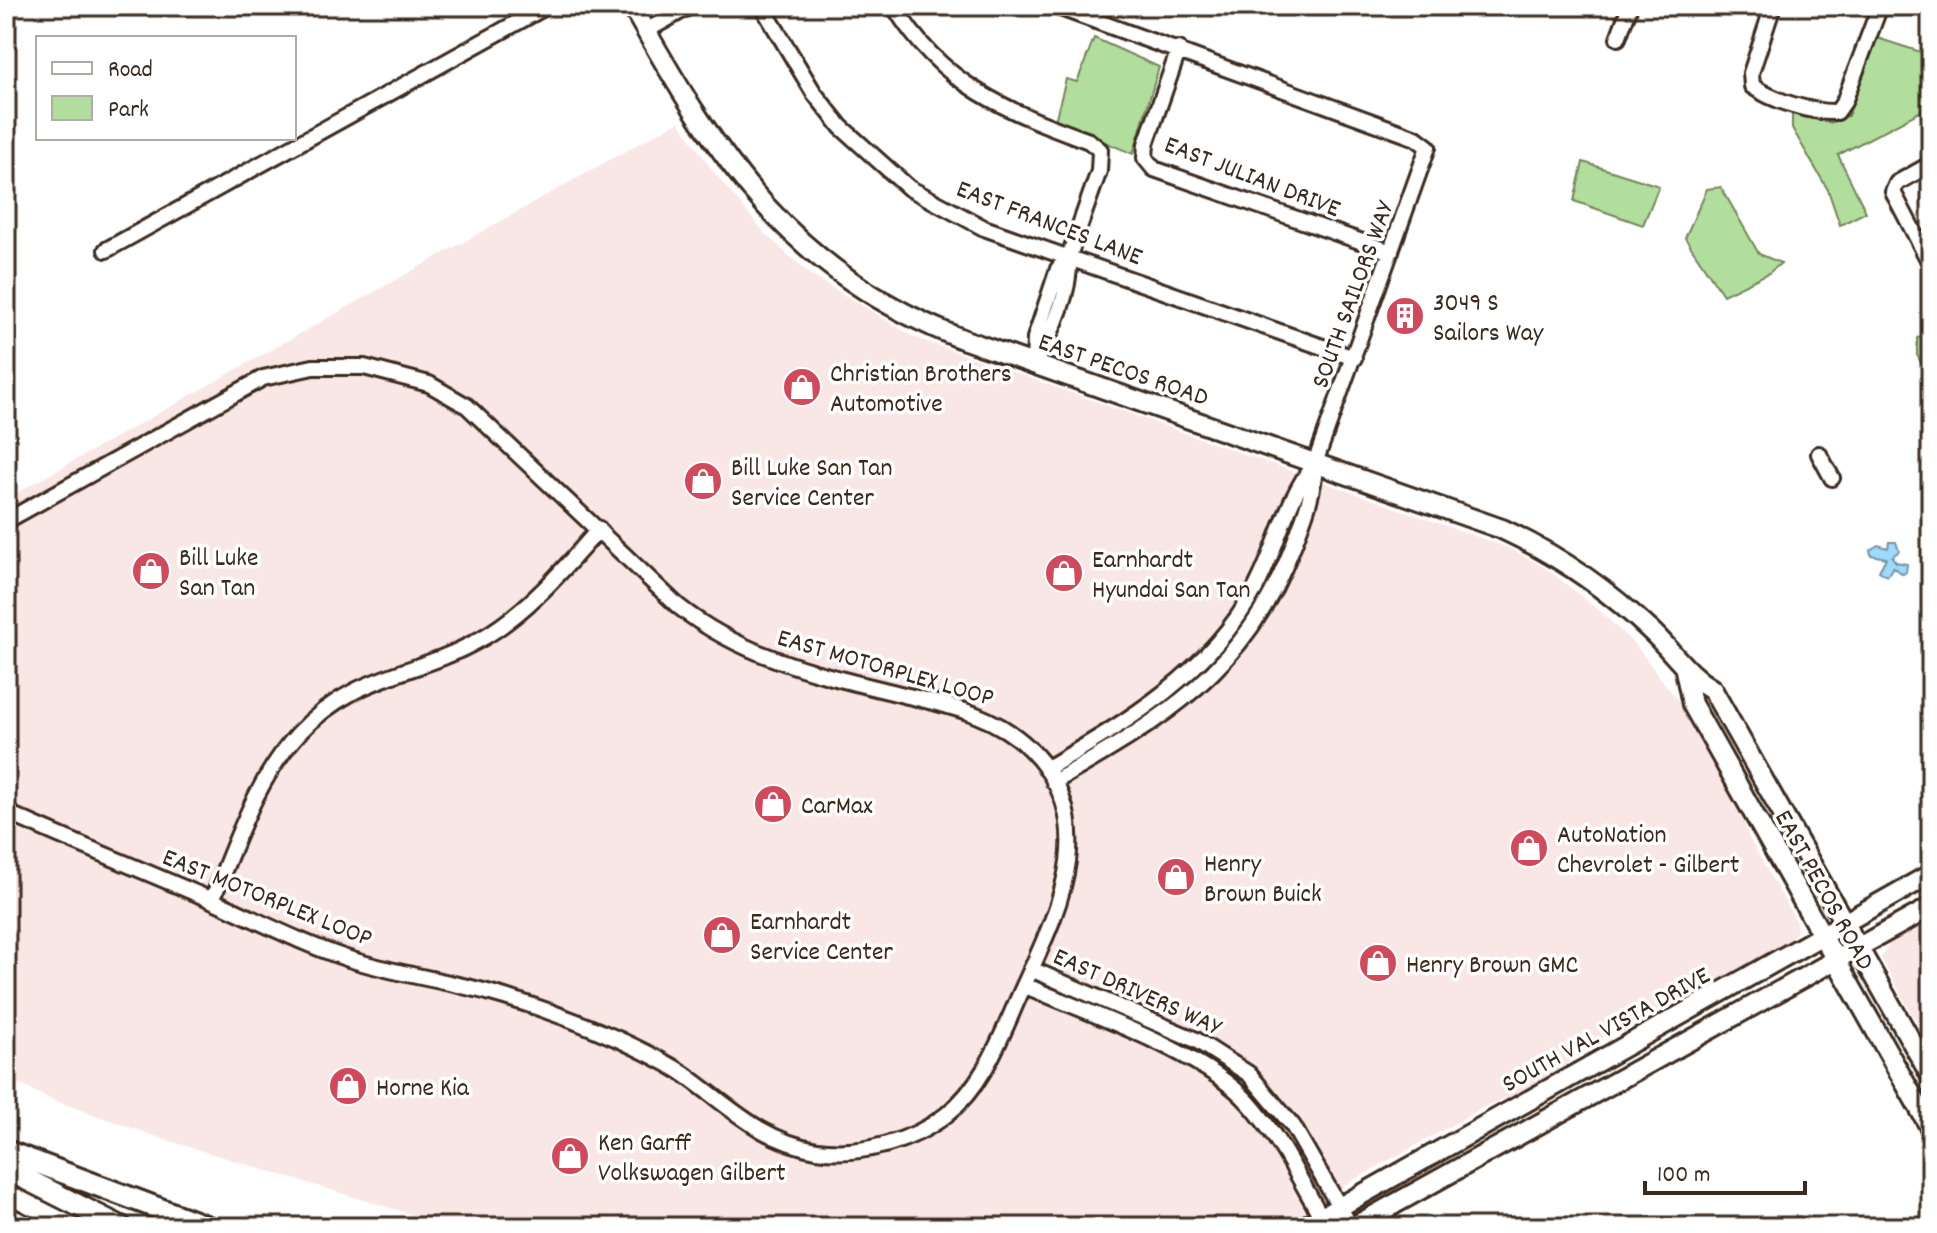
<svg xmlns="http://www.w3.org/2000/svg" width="1937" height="1233" font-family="Dekko,sans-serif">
  <rect width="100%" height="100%" fill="#fff"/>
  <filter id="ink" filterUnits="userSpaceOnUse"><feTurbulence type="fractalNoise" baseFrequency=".0125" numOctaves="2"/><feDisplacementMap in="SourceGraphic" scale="16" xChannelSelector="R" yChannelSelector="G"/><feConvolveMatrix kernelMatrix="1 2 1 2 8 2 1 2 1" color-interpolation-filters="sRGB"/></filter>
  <g filter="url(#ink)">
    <!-- built -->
    <path fill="#f9e7e6" d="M679,121l33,49 54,65 45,40 103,62 595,211 38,21 55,44 34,33 56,73 48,90 9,29 46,81 2,12 -7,9 -111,63 -45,16 -48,29 -29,24 -31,18 -40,16 -136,76 -68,45h-829l-290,-88 -110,-39 -47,-22v-579z
      M1931,919v130l-50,-91 8,-14z"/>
    <!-- green -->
    <path fill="#b1de9c" stroke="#76845d" stroke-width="2" d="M1094,38l65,29 -26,87 -78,-33 11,-42 11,3z
      M1877,38l50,16 4,-6v58l-93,49 28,57 -26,13 -12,-35 -36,-62v-17l38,12 18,-7z
      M1583,162l76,24 -16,39 -69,-24z
      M1721,187l38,67 22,9 -12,10 -46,22 -38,-57 22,-49z
      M1923,336l8,1v44l-14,-26v-17z"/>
    <!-- water -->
    <path fill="#9cdafe" stroke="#7594a4" stroke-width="2" d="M1889,542h7l3,9 -7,6 4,5 11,2 -1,8 -3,2 -10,-7 -6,9 -8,-5 7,-13 -15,-3 -1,-5 8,-5 10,3z"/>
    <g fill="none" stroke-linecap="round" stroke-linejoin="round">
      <defs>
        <path id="minor" d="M762,6l52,87 27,34 68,61 75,40 370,130
          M894,6c47,79 113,105 195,135l11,9 -1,21 -30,85 -11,13 -23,69 -1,26
          M1773,6l-22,67 1,13c21,15 60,27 85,26l7,-10 36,-96
          M646,31l44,-25
          M1618,38l12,-32
          M1179,49l-33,95 -1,14 9,11 237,83
          M1931,164l-34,19 -4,9 38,73
          M106,250l441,-244
          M1036,360c18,-30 35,-70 33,-104
          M1819,454l13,24
          M6,521l257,-143 50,-11h51l65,17 38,22 211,200c64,51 140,68 218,87 47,12 96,19 133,55 76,75 28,164 -8,244 -20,44 -36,92 -75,123 -34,27 -86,41 -129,35 -56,-9 -89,-45 -133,-76 -19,-13 -43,-24 -64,-34 -41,-18 -86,-35 -129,-47 -47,-13 -95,-19 -142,-34 -49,-16 -94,-40 -142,-61 -67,-29 -135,-56 -201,-86
          M1046,769c80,-47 163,-95 209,-180 23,-42 30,-89 60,-126l113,-316 -12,-9 -361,-132
          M1054,782c109,-63 192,-111 239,-236 11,-28 21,-52 22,-83
          M212,900c24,-57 43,-119 86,-166 58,-62 116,-57 181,-94 47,-26 84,-70 120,-111
          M1031,969l165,71 53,34 44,52 58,101
          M1024,985c65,29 179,66 225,118 33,37 53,82 78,124"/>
        <path id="major" d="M632,6c86,154 160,268 333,334l537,189c56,26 104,59 148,101 22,20 36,44 62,59l219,387
          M1685,670l7,34 239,425
          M1304,1227l627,-353
          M1353,1227l578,-320"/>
        <path id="highway" d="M6,1151l202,76
          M6,1169l115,58
          M6,1217l20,10"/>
      </defs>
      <!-- minor casing -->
      <use href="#minor" stroke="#3b2a1e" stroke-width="20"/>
      <!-- major casing -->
      <use href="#major" stroke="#3b2a1e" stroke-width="24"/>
      <!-- highway casing -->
      <use href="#highway" stroke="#3b2a1e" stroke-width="26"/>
      <!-- minor -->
      <use href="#minor" stroke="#fff" stroke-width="14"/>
      <!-- major -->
      <use href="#major" stroke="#fff" stroke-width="18"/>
      <!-- highway -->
      <use href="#highway" stroke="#fff" stroke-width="20"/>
    </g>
  </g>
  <!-- icons -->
  <defs>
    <symbol id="building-disc" viewBox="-11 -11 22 22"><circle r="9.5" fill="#d1495b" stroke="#fff"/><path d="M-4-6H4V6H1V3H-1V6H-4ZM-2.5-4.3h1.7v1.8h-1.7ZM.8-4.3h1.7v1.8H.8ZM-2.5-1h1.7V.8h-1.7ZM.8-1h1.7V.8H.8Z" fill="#fff"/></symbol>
    <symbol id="shop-disc" viewBox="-11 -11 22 22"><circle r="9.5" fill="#d1495b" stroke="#fff"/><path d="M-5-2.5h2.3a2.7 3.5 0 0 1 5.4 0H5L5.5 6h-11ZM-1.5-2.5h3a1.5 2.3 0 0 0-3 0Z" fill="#fff"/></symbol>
  </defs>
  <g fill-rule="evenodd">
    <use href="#building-disc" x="1383" y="294" width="44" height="44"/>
    <use href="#shop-disc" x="780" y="365" width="44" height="44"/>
    <use href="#shop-disc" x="681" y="459" width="44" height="44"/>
    <use href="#shop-disc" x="129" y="549" width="44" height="44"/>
    <use href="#shop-disc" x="1042" y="551" width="44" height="44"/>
    <use href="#shop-disc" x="751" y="782" width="44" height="44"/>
    <use href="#shop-disc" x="1507" y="826" width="44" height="44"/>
    <use href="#shop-disc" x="1154" y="855" width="44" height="44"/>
    <use href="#shop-disc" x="700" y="913" width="44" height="44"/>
    <use href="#shop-disc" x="1356" y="941" width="44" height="44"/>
    <use href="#shop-disc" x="326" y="1064" width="44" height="44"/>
    <use href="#shop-disc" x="548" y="1134" width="44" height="44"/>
  </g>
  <g text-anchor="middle" stroke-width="7" stroke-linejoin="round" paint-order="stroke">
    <!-- street labels -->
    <g font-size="26" fill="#3b2a1e" stroke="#fff">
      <text transform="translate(1253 175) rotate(21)" y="9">EAST JULIAN DRIVE</text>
      <text transform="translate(1050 221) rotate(21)" y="9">EAST FRANCES LANE</text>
      <text transform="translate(1351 294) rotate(-70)" y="9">SOUTH SAILORS WAY</text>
      <text transform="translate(1124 368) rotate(19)" y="9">EAST PECOS ROAD</text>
      <text transform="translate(886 666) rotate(16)" y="9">EAST MOTORPLEX LOOP</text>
      <text transform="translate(1826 889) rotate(61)" y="9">EAST PECOS ROAD</text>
      <text transform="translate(268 896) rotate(22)" y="9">EAST MOTORPLEX LOOP</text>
      <text transform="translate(1138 990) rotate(24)" y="9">EAST DRIVERS WAY</text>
      <text transform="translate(1605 1028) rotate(-29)" y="9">SOUTH VAL VISTA DRIVE</text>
    </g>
    <!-- poi labels -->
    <g font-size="26" fill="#3b2a1e" stroke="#fff" text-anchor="start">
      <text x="1433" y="310">3049 S<tspan x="1433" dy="30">Sailors Way</tspan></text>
      <text x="830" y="381">Christian Brothers<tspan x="830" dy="30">Automotive</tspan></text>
      <text x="731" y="475">Bill Luke San Tan<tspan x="731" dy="30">Service Center</tspan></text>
      <text x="179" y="565">Bill Luke<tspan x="179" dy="30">San Tan</tspan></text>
      <text x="1092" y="567">Earnhardt<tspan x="1092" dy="30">Hyundai San Tan</tspan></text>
      <text x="801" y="813">CarMax</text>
      <text x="1557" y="842">AutoNation<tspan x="1557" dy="30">Chevrolet - Gilbert</tspan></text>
      <text x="1204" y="871">Henry<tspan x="1204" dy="30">Brown Buick</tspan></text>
      <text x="750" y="929">Earnhardt<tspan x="750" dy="30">Service Center</tspan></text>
      <text x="1406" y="972">Henry Brown GMC</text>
      <text x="376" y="1095">Horne Kia</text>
      <text x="598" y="1150">Ken Garff<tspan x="598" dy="30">Volkswagen Gilbert</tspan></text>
    </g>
  </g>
  <!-- margin -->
  <rect width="1937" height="1233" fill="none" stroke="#fff" stroke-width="32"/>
  <rect x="16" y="16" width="1905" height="1201" fill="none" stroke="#3b2a1e" stroke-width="3" filter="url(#ink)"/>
  <!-- legend -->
  <rect x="36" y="36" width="260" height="104" fill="#ffffff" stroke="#b1aaa5" stroke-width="2"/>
  <rect x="52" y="62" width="40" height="12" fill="#ffffff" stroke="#b1aaa5" stroke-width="2"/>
  <text x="108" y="76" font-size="24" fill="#3b2a1e">Road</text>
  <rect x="52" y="96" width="40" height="24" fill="#b1de9c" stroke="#b1aaa5" stroke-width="2"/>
  <text x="108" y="116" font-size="24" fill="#3b2a1e">Park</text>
  <!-- scale -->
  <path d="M1645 1181v12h160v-12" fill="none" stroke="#3b2a1e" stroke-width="4"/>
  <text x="1657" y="1181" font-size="24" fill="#3b2a1e" stroke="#ffffff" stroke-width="6" paint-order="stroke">100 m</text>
</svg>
